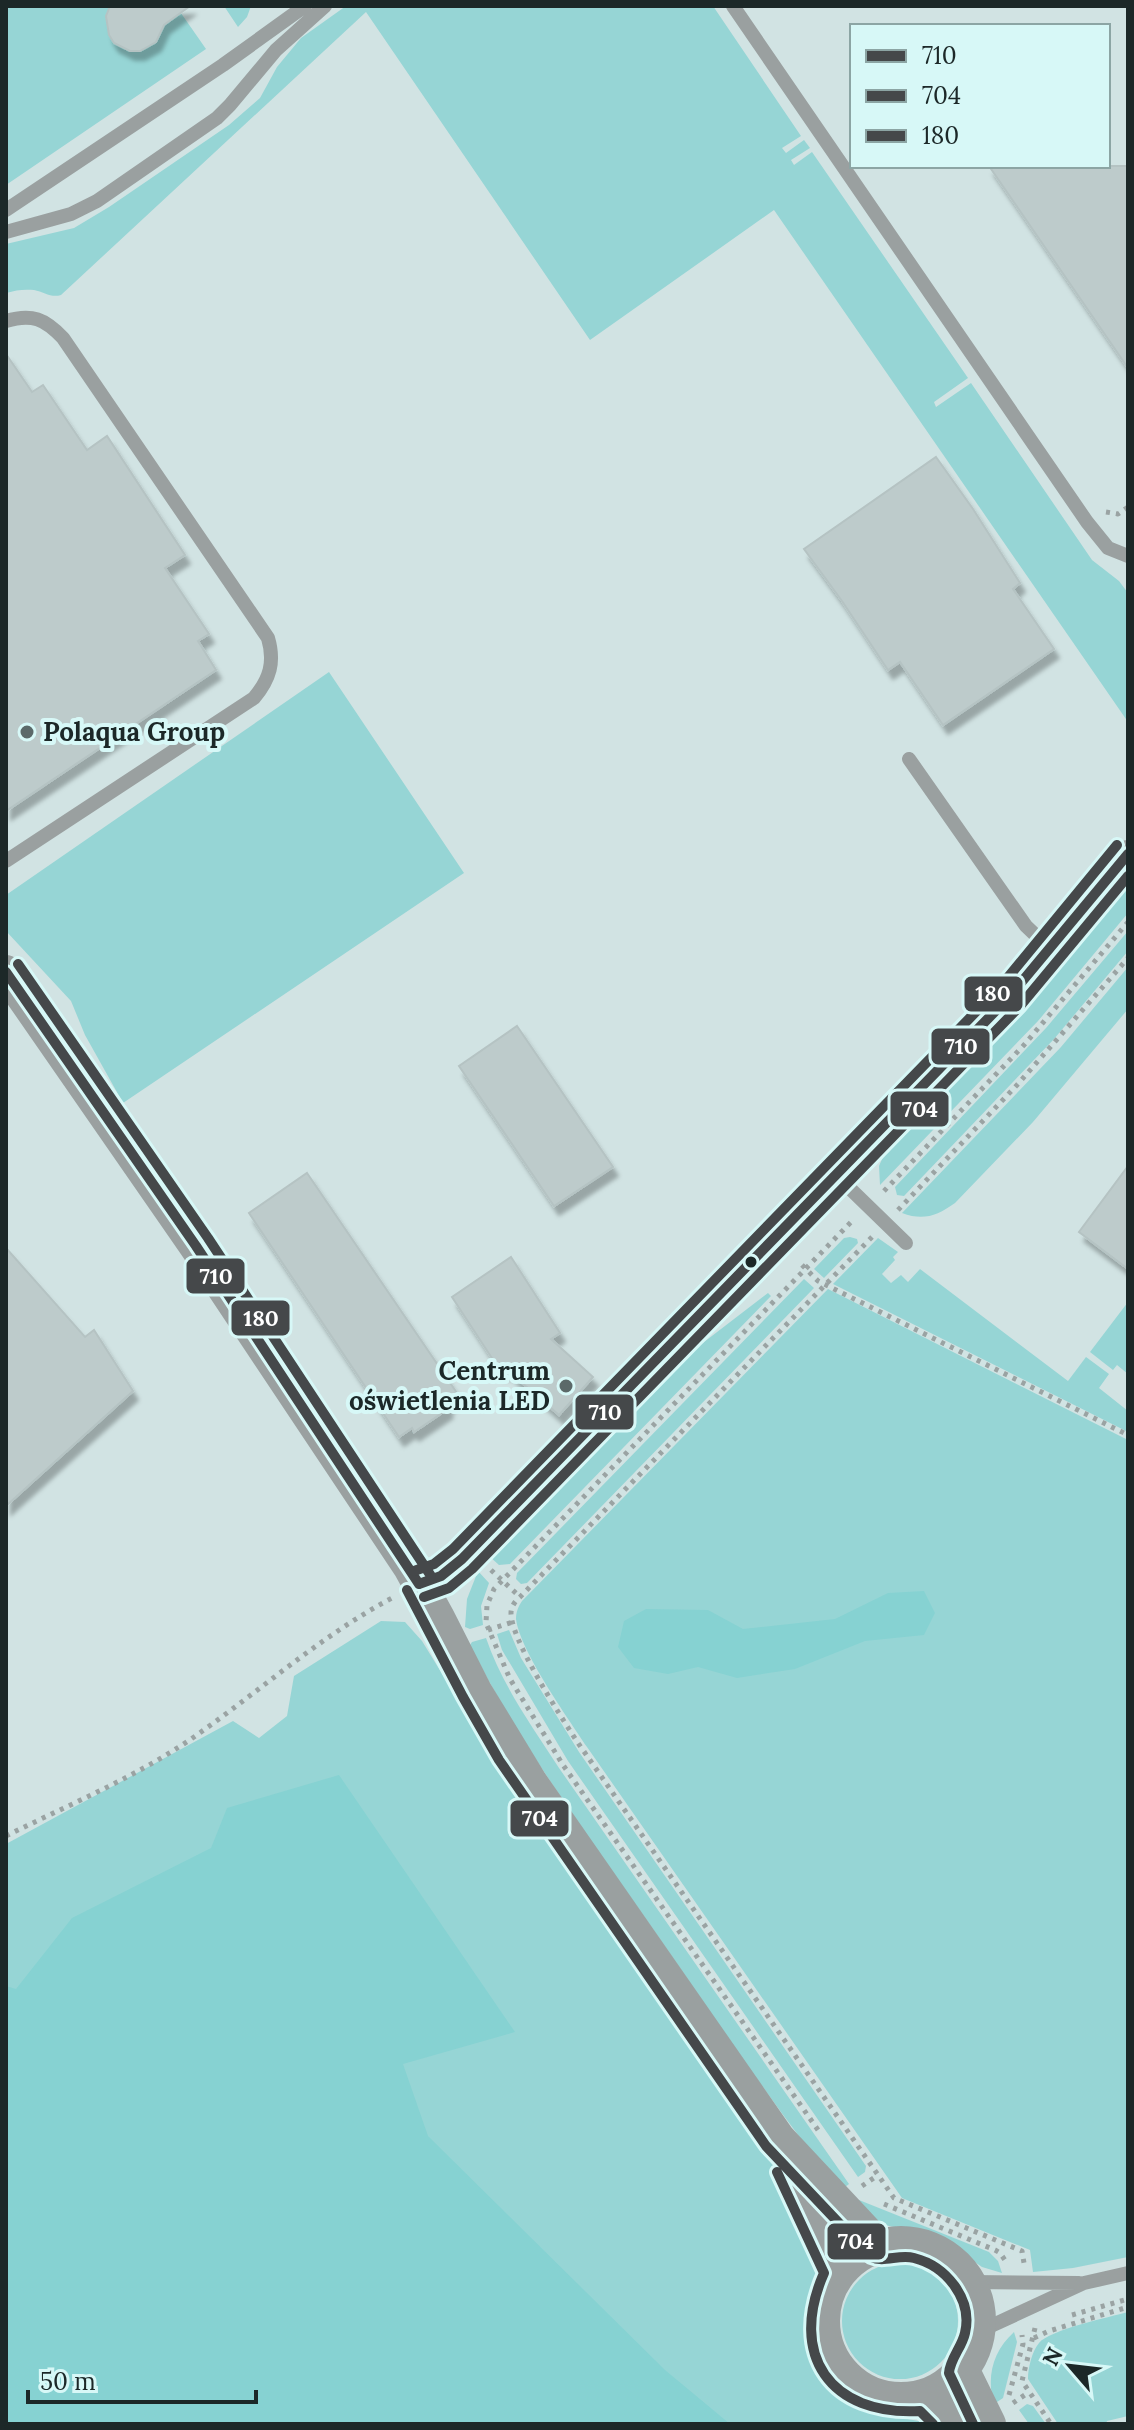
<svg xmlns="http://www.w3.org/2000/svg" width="1134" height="2430" font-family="Lora,serif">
  <defs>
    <filter id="shadow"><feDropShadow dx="5" dy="9" stdDeviation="2" flood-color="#0004"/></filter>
  </defs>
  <rect width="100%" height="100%" fill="#d1e3e3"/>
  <!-- green -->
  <path fill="#96d5d5" d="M6,6h170l30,43 -200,136z
    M224,6h27l-4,11 -9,10z
    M346,6h367l88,130 -19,12 4,5 18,-13 6,8 -19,12 3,5 18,-13 156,226 -34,24 2,5 35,-24 121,177 27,21 9,12v129l-354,-512 -184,130 -224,-328 -305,283c-10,3 -17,-3 -27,-5 -10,-1 -18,0 -28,3v-49l68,-16 35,-21 120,-82 31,-27 17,-31 24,-29z
    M329,672l135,201 -341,230 -38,-68 -14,-34 -65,-70v-36z
    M1128,880v33l-90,108 -158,164 -1,-19 8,-18 134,-141z
    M1128,931v20l-74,88 -150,157 -7,-1 -2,-8 151,-159z
    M1128,967v42l-95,113 -78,81c-18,13 -32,18 -53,10l159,-166z
    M850,1237l7,2 1,4 -34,35 -10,-9 30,-31z
    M878,1238l20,14 -5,5 2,3 -13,14 9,9 10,-8 7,7 12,-13 148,112 18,-24 23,17 -10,14 29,23v21l-295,-148z
    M804,1279l10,9 -287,295 -6,1 -5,-5 1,-6z
    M828,1289l300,151v817l-55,11 -40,4 -3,-22 -128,-52 -315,-451c-19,-29 -67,-96 -71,-128 0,-7 2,-12 6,-18z
    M768,1293l3,3 -261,268 -11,1 -10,-9 189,-194z
    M1128,1302v72l-11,-9 -4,5 -23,-18z
    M478,1571l11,12 -8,23 2,19 -13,4 -5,-2 2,-28z
    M381,1621l24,1 17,19 70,114 283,413 26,49 -5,4 22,28 -2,26 -12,41 6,38 23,35 33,22 68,13h-928v-580l227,-123 26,17 28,-22 7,-40z
    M509,1630l12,28 58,94 287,414 -1,6 -7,5 -290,-416 -66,-111 -5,-16z
    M486,1638c16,47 46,88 73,130l290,416 -8,6c-70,-86 -130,-178 -193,-268 -63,-90 -129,-179 -178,-277l2,-3z
    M859,2200l130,52 9,9 4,12 -20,-6 -42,-29 -20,-6 -41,-8 -26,-20z
    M842 2321a58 58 0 1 1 116 0a58 58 0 1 1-116 0Z
    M1128,2312v104l-21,5 -1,3h-48l-30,-45c0,-11 4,-28 11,-36 10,-13 71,-26 89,-31z
    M1014,2332l3,10 -14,56 -9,6c-8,-27 -1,-53 20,-72z
    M1027,2404l6,2 13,18h-17l-10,-14z"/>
  <!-- forest -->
  <path fill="#86d2d2" d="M924,1591l11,22 -11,22 -59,6 -70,28 -58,9 -39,-11 -30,7 -34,-6 -16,-21 6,-26 22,-12 62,1 35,19 92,-10 53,-26z
    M339,1775l176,257 -112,32 25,72 237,234 65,54h-724v-438l10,3 56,-71 139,-70 16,-40z"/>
  <!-- building -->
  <path fill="#bdcbcb" stroke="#b5c3c3" stroke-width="2" filter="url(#shadow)" d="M110,6h80l-26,19 -8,17 -16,9h-10l-16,-8 -5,-8 -3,-19z
    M989,166h139v202z
    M6,354l26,38 11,-7 44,65 20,-14 78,119 -20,13 44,66 -11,7 18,29 -210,141z
    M936,457l37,52 47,74 -7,6 41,60 -111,76 -43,-63 -12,8 -46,-69 -38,-52z
    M517,1026l96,141 -59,39 -95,-140z
    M1128,1166v103l-49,-37z
    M307,1173l152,223 -13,9 2,4 -34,23 -2,-4 -13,9 -150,-224z
    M6,1248l79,89 9,-7 39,61 -127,115z
    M511,1257l49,76 -9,6 42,38 -34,38 -53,-46 -5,3 -49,-75z"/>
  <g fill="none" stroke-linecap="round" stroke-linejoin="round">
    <!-- path -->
    <path stroke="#9aa3a3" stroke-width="5" stroke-dasharray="4 6" stroke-linecap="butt" d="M1106,512l12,2 10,-7
      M884,1191l140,-146 104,-123
      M898,1210l120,-126 110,-126
      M872,1237l-352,360c-5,4 -9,10 -9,16 0,27 49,102 65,127l318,458 128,53 2,12
      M802,1265l16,16 310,154
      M491,1570l29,27
      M488,1630l25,-8
      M6,1836c62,-31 128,-58 185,-97 68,-47 128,-102 201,-141
      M818,2130l-255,-365 -53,-86 -24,-56 1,-18 7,-16 359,-369
      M862,2186l16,-11
      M884,2204l111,46 5,3 7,10
      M1072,2315l56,-16
      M1035,2328l-13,53 29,43
      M1034,2338l15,-7 79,-24
      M1009,2395l14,-51 -1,-9
      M1013,2403l16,-11"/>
    <!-- service -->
    <path stroke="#9aa0a0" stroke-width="14" d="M733,6l354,516 21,26 20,8
      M6,210l217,-145 82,-59
      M6,232l65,-18 26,-13 120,-83 13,-13 46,-55 49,-44
      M6,321c26,-8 39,-2 57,17l205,300c7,24 2,41 -14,60l-248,163
      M909,759l117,167 24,23
      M837,1176l69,67
      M970,2282l109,1
      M980,2331l104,-48 44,-10"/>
    <!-- minor -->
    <path stroke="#9aa0a0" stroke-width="28" d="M419,1584l22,-8 21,-17 548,-563 118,-142"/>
    <!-- tertiary -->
    <path stroke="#9aa0a0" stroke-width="34" d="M6,972l190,274 214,321 28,51 37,73 56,92 247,355 101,108
      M790,2164l49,109
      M823 2321a78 78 0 1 1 156 0a78 78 0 1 1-156 0Z
      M963,2371l26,53
      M925,2397l29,27"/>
    <defs>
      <path id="bus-1" d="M6,972l190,274 223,338
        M419,1584l22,-8 21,-17 548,-563 118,-142"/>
      <path id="bus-2" d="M407,1590l56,107 36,63 267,386 105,111c13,6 28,-3 43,1 32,8 59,41 51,75 -3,14 -15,26 -16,40l24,51
        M424,1597l25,-9 23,-19 548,-563 108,-130
        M777,2172l47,101c-36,82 6,143 96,138l13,13"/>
      <path id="bus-3" d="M18,964l190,274 223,338
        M414,1571l20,-7 19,-15 547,-562 117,-142"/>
    </defs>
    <!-- bus-1 casing -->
    <use href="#bus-1" stroke="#d7f8f7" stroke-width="16"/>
    <!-- bus-2 casing -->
    <use href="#bus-2" stroke="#d7f8f7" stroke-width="16"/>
    <!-- bus-3 casing -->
    <use href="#bus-3" stroke="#d7f8f7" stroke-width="16"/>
    <!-- bus-1 -->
    <use href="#bus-1" stroke="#45484a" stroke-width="10"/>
    <!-- bus-2 -->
    <use href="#bus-2" stroke="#45484a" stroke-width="10"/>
    <!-- bus-3 -->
    <use href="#bus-3" stroke="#45484a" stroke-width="10"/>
  </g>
  <!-- markers -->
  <g fill="#5b6969" stroke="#d7f8f7" stroke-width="3">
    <circle cx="27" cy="732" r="8"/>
    <circle cx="566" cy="1386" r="8"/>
  </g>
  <circle fill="#1c2828" stroke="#d7f8f7" stroke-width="3" cx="751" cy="1262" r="7"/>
  <g text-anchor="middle" stroke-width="8" stroke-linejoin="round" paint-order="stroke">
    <!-- poi labels -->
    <g font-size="26" font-weight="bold" fill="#1c2828" stroke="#d7f8f7" text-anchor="start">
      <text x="43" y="741">Polaqua Group</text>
      <text x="550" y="1380" text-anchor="end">Centrum<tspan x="550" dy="30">oświetlenia LED</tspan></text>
    </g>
  </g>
  <g stroke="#d7f8f7" stroke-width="3">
    <rect x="963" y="975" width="61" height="38" rx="8" fill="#45484a"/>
    <rect x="930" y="1027" width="61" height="39" rx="8" fill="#45484a"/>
    <rect x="889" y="1090" width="61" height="38" rx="8" fill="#45484a"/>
    <rect x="185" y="1257" width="61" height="38" rx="8" fill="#45484a"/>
    <rect x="230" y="1299" width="61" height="38" rx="8" fill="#45484a"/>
    <rect x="574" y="1393" width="61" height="38" rx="8" fill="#45484a"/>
    <rect x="509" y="1799" width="61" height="39" rx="8" fill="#45484a"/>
    <rect x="826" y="2222" width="61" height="39" rx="8" fill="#45484a"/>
  </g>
  <g font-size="22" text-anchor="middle" font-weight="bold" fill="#fff">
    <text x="993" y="1001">180</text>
    <text x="961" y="1054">710</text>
    <text x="920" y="1117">704</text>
    <text x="216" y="1284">710</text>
    <text x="261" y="1326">180</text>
    <text x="605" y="1420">710</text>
    <text x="540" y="1826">704</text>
    <text x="856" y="2249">704</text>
  </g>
  <!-- border -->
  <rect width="1134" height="2430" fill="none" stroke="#1c2828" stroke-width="16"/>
  <!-- legend -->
  <rect x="850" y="24" width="260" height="144" fill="#d7f8f7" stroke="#8ca5a4" stroke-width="2"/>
  <rect x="866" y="50" width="40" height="12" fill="#45484a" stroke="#8ca5a4" stroke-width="2"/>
  <text x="922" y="64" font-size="24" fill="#1c2828">710</text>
  <rect x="866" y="90" width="40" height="12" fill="#45484a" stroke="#8ca5a4" stroke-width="2"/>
  <text x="922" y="104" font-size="24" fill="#1c2828">704</text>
  <rect x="866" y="130" width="40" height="12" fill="#45484a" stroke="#8ca5a4" stroke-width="2"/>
  <text x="922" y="144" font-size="24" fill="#1c2828">180</text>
  <!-- north arrow -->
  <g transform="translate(1070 2366) rotate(298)" stroke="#d7f8f7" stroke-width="6" paint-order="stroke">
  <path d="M0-6L14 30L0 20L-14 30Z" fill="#1c2828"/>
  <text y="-12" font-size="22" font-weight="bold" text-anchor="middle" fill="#1c2828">N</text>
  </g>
  <!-- scale -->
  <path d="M28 2390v12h228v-12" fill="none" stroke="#1c2828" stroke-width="4"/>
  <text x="40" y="2390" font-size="24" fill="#1c2828" stroke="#d7f8f7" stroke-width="6" paint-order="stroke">50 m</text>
</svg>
